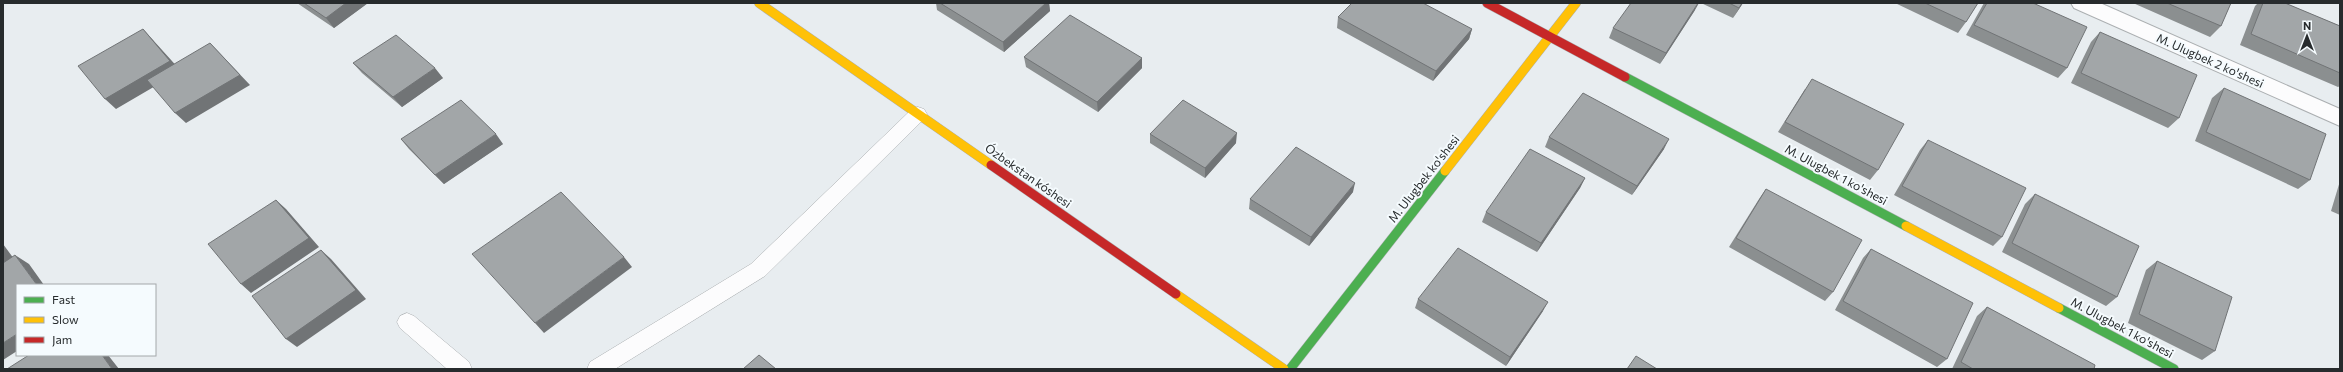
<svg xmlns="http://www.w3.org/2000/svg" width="2343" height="372" font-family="Commissioner,sans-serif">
  <rect width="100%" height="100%" fill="#e8edf0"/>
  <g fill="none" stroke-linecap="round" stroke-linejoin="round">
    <defs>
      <path id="lane" d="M918,107l6,2 3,5 -3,5 -159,157 -150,93h-28l3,-7 161,-98 161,-155z
        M407,313l7,3 55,46 3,7h-25l-47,-41 -3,-6 3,-6z"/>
      <path id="street" d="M2071,3h29l240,106v17l-266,-118z"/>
      <path id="fast" d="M1625,77l281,149
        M2059,308l115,61
        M1290,369l155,-198"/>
      <path id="slow" d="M759,3l232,162
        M1445,171l131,-168
        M1906,226l153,82
        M1176,294l108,75"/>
      <path id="jam" d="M1487,3l138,74
        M991,165l185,129"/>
    </defs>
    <!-- lane casing -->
    <use href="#lane" stroke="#abafb1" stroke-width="1"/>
    <!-- street casing -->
    <use href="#street" stroke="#abafb1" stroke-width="2"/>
    <!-- fast casing -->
    <use href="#fast" stroke="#abafb1" stroke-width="10"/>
    <!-- slow casing -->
    <use href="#slow" stroke="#abafb1" stroke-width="10"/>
    <!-- jam casing -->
    <use href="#jam" stroke="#abafb1" stroke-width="10"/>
    <!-- lane -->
    <use href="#lane" fill="#fcfcfd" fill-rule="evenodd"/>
    <!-- street -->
    <use href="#street" fill="#fcfcfd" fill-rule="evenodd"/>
    <!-- fast -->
    <use href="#fast" stroke="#4caf50" stroke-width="9"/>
    <!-- slow -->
    <use href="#slow" stroke="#ffc107" stroke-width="9"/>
    <!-- jam -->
    <use href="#jam" stroke="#c62828" stroke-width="9"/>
  </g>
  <!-- wall -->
  <path fill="#8b8f90" d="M297,3h71l-34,25z
    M936,3h113l1,8 -46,41 -67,-42z
    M1701,3h42l-10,15z
    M1895,3h83l-12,19 -8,11z
    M1984,3h49l34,65 -9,10 -92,-43z
    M2133,3h98l-10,23 -11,11z
    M2258,3h27l55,23v60l-2,1 -98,-42 15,-39z
    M1695,10l-35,54 -51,-26 4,-10z
    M1338,17l134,12 -3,10 -36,42 -96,-53z
    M2100,32l79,86 -11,10 -97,-45 20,-41z
    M1024,57l118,11 -44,44 -72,-45z
    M353,63l90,15 -41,29 -40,-34z
    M2224,88l86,92 -12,9 -103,-48 17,-43z
    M1805,89l73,81 -8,10 -92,-48z
    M1150,134l86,9 -31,35 -55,-35z
    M1549,137l115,12 -32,46 -87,-48z
    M401,139l102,5 -59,40 -35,-35z
    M1928,140l74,97 -9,9 -99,-51 26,-45z
    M1585,178l-5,10 -43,64 -55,-30 4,-10z
    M2340,181v34l-9,-4z
    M1766,189l67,103 -8,9 -96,-54 30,-48z
    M1353,192l-44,54 -60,-37 1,-10z
    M2035,194l82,103 -11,9 -104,-54 23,-48z
    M1871,249l76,110 -10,8 -102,-57 28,-52z
    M2157,261l58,90 -13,9 -74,-37 18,-53z
    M1418,299l125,12 -37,55 -91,-58z
    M1987,307l107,62h-142l25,-53z"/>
  <!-- shaded-wall -->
  <path fill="#717476" d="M346,3h22l-34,25 -8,-10z
    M1046,3h3l1,8 -46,41 -1,-10z
    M1698,3h1l-4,7 -35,54 6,-11z
    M1742,3h1l-10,15z
    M143,29l10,11 28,31 -65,38 -11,-10z
    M1472,29l-3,10 -36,42 3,-10z
    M210,43l40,42 -64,38 -11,-10z
    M1142,58v10l-44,44 -1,-10z
    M435,68l8,10 -41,29 -9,-10z
    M1237,133l-1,10 -31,35v-10z
    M496,134l7,10 -59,40 -9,-9z
    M1669,139l-5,10 -32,46 5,-9z
    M1585,178l-5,10 -43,64 4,-9z
    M1355,183l-2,9 -44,54 2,-9z
    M276,200l10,9 33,38 -68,46 -10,-9z
    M3,244l14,19 -14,9z
    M321,250l10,9 35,40 -69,48 -11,-8z
    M15,255l14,9 15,21h-7z
    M624,257l8,10 -88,66 -9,-10z
    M1548,302l-5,9 -37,55 4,-9z
    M17,334v17l-14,9v-17z
    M102,355h6l11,14h-7z"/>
  <!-- building -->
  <path fill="#a2a6a8" stroke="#717476" d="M304,3h42l-20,15z
    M940,3h106l-43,39z
    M1352,3h71l49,26 -36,42 -98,-54z
    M1631,3h67l-32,50 -53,-25z
    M1729,3h13l-3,5z
    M1925,3h53l-12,19z
    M1987,3h46l54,24 -20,41 -93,-43z
    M2167,3h64l-10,23z
    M2263,3h22l55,23v47l-89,-39z
    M1070,15l72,43 -45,44 -73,-45z
    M143,29l27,32 -65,38 -27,-33z
    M2100,32l97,43 -18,43 -98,-45z
    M396,35l39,33 -42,29 -40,-34z
    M210,43l30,32 -65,38 -28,-33z
    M1812,79l92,45 -26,46 -93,-48z
    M2224,88l102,46 -16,46 -104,-48z
    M1583,93l86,46 -32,47 -88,-49z
    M461,100l35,34 -61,41 -34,-36z
    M1183,100l54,33 -32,35 -55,-34z
    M1928,140l98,48 -24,49 -100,-51z
    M1296,147l59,36 -44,54 -61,-38z
    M1530,149l55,29 -44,65 -55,-31z
    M1766,189l96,51 -29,52 -97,-54z
    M561,192l63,65 -89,66 -63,-69z
    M2035,194l104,52 -22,51 -105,-54z
    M276,200l33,38 -68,46 -33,-40z
    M1458,248l90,54 -38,55 -92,-58z
    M1871,249l102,54 -26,56 -104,-58z
    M321,250l35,40 -70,49 -34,-43z
    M15,255l22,30h-20v49l-14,9v-80z
    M2157,261l75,36 -17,54 -76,-37z
    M1987,307l108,58 -1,4h-121l-12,-7z
    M29,355h73l10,14h-105z
    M759,355l17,14h-33z
    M1636,356l21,13h-30z"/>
  <g text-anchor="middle" stroke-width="4" stroke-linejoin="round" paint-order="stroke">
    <!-- street labels -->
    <g font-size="12" fill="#272b2d" stroke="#f5fbfe">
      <text transform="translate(2210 61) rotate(24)" y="4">M. Ulugbek 2 ko'shesi</text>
      <text transform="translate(1836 175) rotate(28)" y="4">M. Ulugbek 1 ko'shesi</text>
      <text transform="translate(1028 176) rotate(35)" y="4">Ózbekstan kóshesi</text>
      <text transform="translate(1424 179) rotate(-52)" y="4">M. Ulugbek ko'shesi</text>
      <text transform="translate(2122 328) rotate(28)" y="4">M. Ulugbek 1 ko'shesi</text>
    </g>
  </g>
  <!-- border -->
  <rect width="2343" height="372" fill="none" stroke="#272b2d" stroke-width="8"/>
  <!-- legend -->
  <rect x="16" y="284" width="140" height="72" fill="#f5fbfe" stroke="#a3a8aa"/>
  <rect x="24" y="297" width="20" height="6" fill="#4caf50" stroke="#a3a8aa"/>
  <text x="52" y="304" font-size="12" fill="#272b2d">Fast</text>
  <rect x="24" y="317" width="20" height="6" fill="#ffc107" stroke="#a3a8aa"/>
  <text x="52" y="324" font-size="12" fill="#272b2d">Slow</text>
  <rect x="24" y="337" width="20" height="6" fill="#c62828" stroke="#a3a8aa"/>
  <text x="52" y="344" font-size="12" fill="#272b2d">Jam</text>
  <!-- north arrow -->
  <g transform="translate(2307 36)" stroke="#f5fbfe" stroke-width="3" paint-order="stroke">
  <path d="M0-3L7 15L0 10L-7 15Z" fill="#272b2d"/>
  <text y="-6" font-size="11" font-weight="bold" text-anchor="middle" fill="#272b2d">N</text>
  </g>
</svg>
